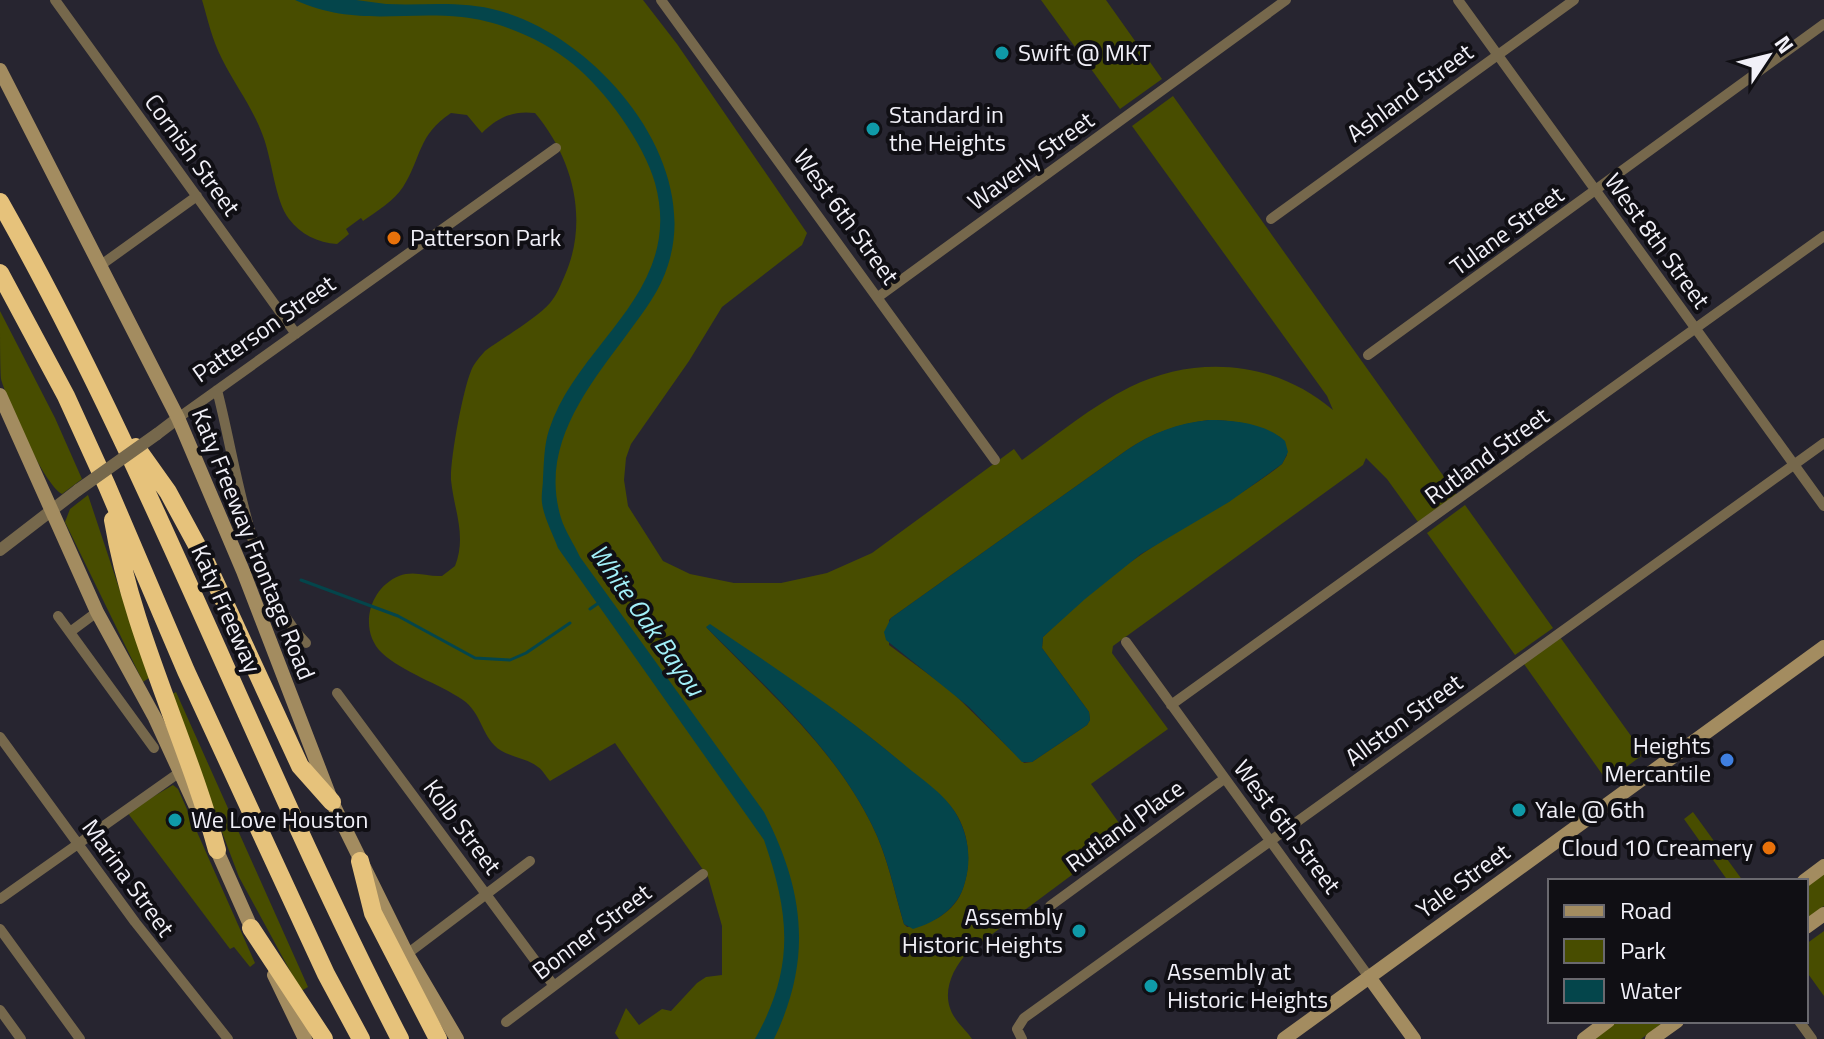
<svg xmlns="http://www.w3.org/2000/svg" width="1824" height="1039" font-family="'Titillium Web',sans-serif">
  <rect width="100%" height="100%" fill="#272530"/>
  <!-- green -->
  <path fill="#484d00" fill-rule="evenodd" d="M202,0h441l34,44 130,189 -5,12 -80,62 -33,54 -58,83 -5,14 -2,22 4,26 35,55 27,13 44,9h47l46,-10 45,-20 142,-104 8,11c35,-25 70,-54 108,-73 67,-33 146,-26 203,23l-6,-14 -195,-270 41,-30 284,399 -39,27 -31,-43 -21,-21 -3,7 -250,181 -1,7 56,76 -77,55 36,50 -159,118c-17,18 -28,44 -13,66 5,8 12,13 17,21h-353l-4,-6 11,-25 13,17 23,-16 9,2 26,-28 9,-6 16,-2v-49l-14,-49 -93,-134 -65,38c-4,-4 -7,-11 -12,-14 -12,-10 -33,-10 -44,-22 -13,-14 -14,-33 -31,-45 -23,-16 -61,-28 -81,-47 -24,-23 -13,-65 17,-77 15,-6 28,1 43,0l13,-10c12,-30 -1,-56 -4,-86 -1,-21 12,-90 20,-109 3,-8 9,-14 14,-20 18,-13 52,-33 65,-48 7,-8 11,-19 15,-28 24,-55 8,-117 -30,-162 -22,-3 -38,5 -53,20l-15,-18 -16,-2c-34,23 -29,44 -48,74 -9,14 -26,24 -40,34l-2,-3 -15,11 3,5 -12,10c-19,-1 -37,-10 -48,-25 -14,-18 -17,-60 -26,-83 -10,-28 -28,-51 -41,-77 -10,-19 -14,-39 -20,-59zM1209,420c26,0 48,5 71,17l7,18 -5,9c-44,35 -94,58 -140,90 -36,24 -68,53 -99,83l-1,11 47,64 1,8 -3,5 -55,37 -8,1 -73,-72 -62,-46v-25l2,-2 236,-168c25,-17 51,-26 82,-30zM706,627c74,46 145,90 209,148 15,13 34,25 43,42 12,22 13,48 5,71 -8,25 -33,37 -56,39l-3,-3c-10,-33 -16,-67 -32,-99 -38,-78 -107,-136 -166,-198z
    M1041,0h65l56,79 -42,30z
    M0,311l55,107 27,61 -20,15c-19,-11 -54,-91 -61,-115 -1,-17 -1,-49 -1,-68z
    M88,495l61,183 -6,4 -78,-160 5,-13z
    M1465,505l88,123 -38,27 -88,-122z
    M1560,637l84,117 -37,27 -83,-117z
    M176,692l132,295 -7,4 -62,-114 -69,-182z
    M173,785l5,4 77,174 -5,4 -16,-20 -4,2 -103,-137z
    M1693,812l50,69h-15l-44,-62z
    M1824,872v34l-18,13v-34z
    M1824,931v65l-18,-25v-27z
    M1618,1021h47l-24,18h-48z"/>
  <!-- water -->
  <path fill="#04454b" d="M295,0c20,0 41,0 61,0 10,1 20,3 30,4 40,2 74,-4 114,7 97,27 202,149 168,254 -8,26 -24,46 -40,68 -40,54 -89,113 -67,185 4,13 13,26 19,39l184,255c40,78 49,146 10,227h-19c40,-71 35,-124 9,-199l-206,-292c-5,-14 -14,-30 -16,-45 -1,-8 1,-17 1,-25 1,-15 1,-33 6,-48 29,-89 136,-138 106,-247 -11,-40 -50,-93 -82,-119 -29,-24 -73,-43 -111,-47 -62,-6 -106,10 -167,-17z
    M1209,420c25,0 56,3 76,21l3,11 -6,12 -53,38 -88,52 -56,45 -42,38 -1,11 47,64 1,8 -3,5 -55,37h-10l-53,-55 -83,-67 -2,-8 7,-14 236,-168c25,-17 51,-27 82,-30z
    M710,624c67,45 135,90 197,143 16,13 37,27 48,45 13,21 17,47 10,70 -6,25 -28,40 -52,47l-9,-5c-10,-34 -16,-67 -32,-99 -38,-77 -106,-138 -166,-198z"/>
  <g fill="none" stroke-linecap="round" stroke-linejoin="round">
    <!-- stream -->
    <path stroke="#04454b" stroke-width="3" d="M301,580l97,36 77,42 35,2 16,-7 44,-30
      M590,609l10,-7"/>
    <!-- minor -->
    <path stroke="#76684c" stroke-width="10" d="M55,0l241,334
      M661,0l334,460
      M1458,0l366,506
      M1271,219l303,-219
      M101,265l96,-69
      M878,297l408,-297
      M1368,355l456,-331
      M217,390c20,76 33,197 89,253
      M178,418l378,-270
      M58,616l96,132
      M70,632l27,-20
      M1126,642l243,335
      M337,693l217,293
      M1171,705l653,-469
      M0,737l135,185 93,117
      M0,899l180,-127
      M1050,906l174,-127
      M0,929l80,110
      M407,954l123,-93
      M0,1010l21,29
      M1799,1021l13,18
      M506,1022l197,-148
      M1022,1039l-5,-10 7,-11 800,-575"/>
    <!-- tertiary -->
    <path stroke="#76684c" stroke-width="12" d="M157,434l21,-16
      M0,550l78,-60"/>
    <!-- secondary -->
    <path stroke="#a38c60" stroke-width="14" d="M0,70l178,348 65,153 89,231 75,152 50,85
      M0,395l97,217 58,106 41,89
      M214,844l40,90
      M1804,881l20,-15
      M1806,927l18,-13
      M274,975l31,64
      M1369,977l45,62
      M1284,1039l540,-392
      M1584,1039l24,-18
      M1652,1039l25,-18"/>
    <!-- motorway -->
    <path stroke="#e6c27b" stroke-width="18" d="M0,202c153,270 258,562 400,837
      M0,273l66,123 41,90 79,185 140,303 35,65
      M136,447l32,45 38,70 94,204 32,36
      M113,520c19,114 74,219 104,330
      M360,861l13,52 65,126
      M251,928l73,111"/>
    <!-- tertiary-bridge -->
    <path stroke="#76684c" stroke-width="12" d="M78,490l79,-56"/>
  </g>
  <!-- markers -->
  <g fill="#0f9aa8" stroke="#100f14" stroke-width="3">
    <circle cx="1002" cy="53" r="8"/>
    <circle cx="873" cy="129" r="8"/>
    <circle cx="1519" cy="810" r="8"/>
    <circle cx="175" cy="820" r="8"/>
    <circle cx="1079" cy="931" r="8"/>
    <circle cx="1151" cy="986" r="8"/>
  </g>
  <g fill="#e8710a" stroke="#100f14" stroke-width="3">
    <circle cx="394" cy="238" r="8"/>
    <circle cx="1769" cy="848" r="8"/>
  </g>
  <circle fill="#3f7fe0" stroke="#100f14" stroke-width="3" cx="1727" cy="760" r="8"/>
  <g text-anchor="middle" stroke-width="8" stroke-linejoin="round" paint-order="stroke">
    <!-- poi labels -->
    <g font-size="24" fill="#f1f0f8" stroke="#100f14" text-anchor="start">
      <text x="1018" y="61">Swift @ MKT</text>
      <text x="889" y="123">Standard in<tspan x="889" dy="28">the Heights</tspan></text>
      <text x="410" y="246">Patterson Park</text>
      <text x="1711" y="754" text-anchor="end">Heights<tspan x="1711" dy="28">Mercantile</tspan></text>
      <text x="1535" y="818">Yale @ 6th</text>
      <text x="191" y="828">We Love Houston</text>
      <text x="1753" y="856" text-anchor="end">Cloud 10 Creamery</text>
      <text x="1063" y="925" text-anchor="end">Assembly<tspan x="1063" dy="28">Historic Heights</tspan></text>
      <text x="1167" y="980">Assembly at<tspan x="1167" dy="28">Historic Heights</tspan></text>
    </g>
    <!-- street labels -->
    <g font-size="24" fill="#f1f0f8" stroke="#100f14">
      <text transform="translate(1410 93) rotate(-36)" y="8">Ashland Street</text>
      <text transform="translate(192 155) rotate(54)" y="8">Cornish Street</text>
      <text transform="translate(1031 161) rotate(-36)" y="8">Waverly Street</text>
      <text transform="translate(846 217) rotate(54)" y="8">West 6th Street</text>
      <text transform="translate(1507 231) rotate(-36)" y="8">Tulane Street</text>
      <text transform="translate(1657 241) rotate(54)" y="8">West 8th Street</text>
      <text transform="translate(264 329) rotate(-35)" y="8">Patterson Street</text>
      <text transform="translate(1487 456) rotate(-36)" y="8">Rutland Street</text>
      <text transform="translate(253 544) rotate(68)" y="8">Katy Freeway Frontage Road</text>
      <text transform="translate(226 609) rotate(66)" y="8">Katy Freeway</text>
      <text transform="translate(1404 720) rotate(-36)" y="8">Allston Street</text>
      <text transform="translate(1125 826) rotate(-36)" y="8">Rutland Place</text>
      <text transform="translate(462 827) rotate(53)" y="8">Kolb Street</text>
      <text transform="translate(1287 827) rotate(53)" y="8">West 6th Street</text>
      <text transform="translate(128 878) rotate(54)" y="8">Marina Street</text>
      <text transform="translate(1463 881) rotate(-36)" y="8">Yale Street</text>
      <text transform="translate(592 932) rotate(-37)" y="8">Bonner Street</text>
    </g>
    <!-- water labels -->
    <g font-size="26" font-style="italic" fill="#a2f0f9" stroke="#100f14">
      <text transform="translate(647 620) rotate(55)" y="9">White Oak Bayou</text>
    </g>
  </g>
  <!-- legend -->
  <rect x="1548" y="879" width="260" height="144" fill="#100f14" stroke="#6a696f" stroke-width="2"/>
  <rect x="1564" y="905" width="40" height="12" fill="#a38c60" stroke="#6a696f" stroke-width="2"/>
  <text x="1620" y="919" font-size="24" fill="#f1f0f8">Road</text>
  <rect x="1564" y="939" width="40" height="24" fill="#484d00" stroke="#6a696f" stroke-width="2"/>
  <text x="1620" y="959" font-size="24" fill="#f1f0f8">Park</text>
  <rect x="1564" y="979" width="40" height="24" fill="#04454b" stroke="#6a696f" stroke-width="2"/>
  <text x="1620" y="999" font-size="24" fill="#f1f0f8">Water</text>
  <!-- north arrow -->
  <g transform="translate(1768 56) rotate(55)" stroke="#100f14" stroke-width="6" paint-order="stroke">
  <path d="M0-6L14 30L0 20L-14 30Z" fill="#f1f0f8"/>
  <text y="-12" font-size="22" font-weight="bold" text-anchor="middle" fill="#f1f0f8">N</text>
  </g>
</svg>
